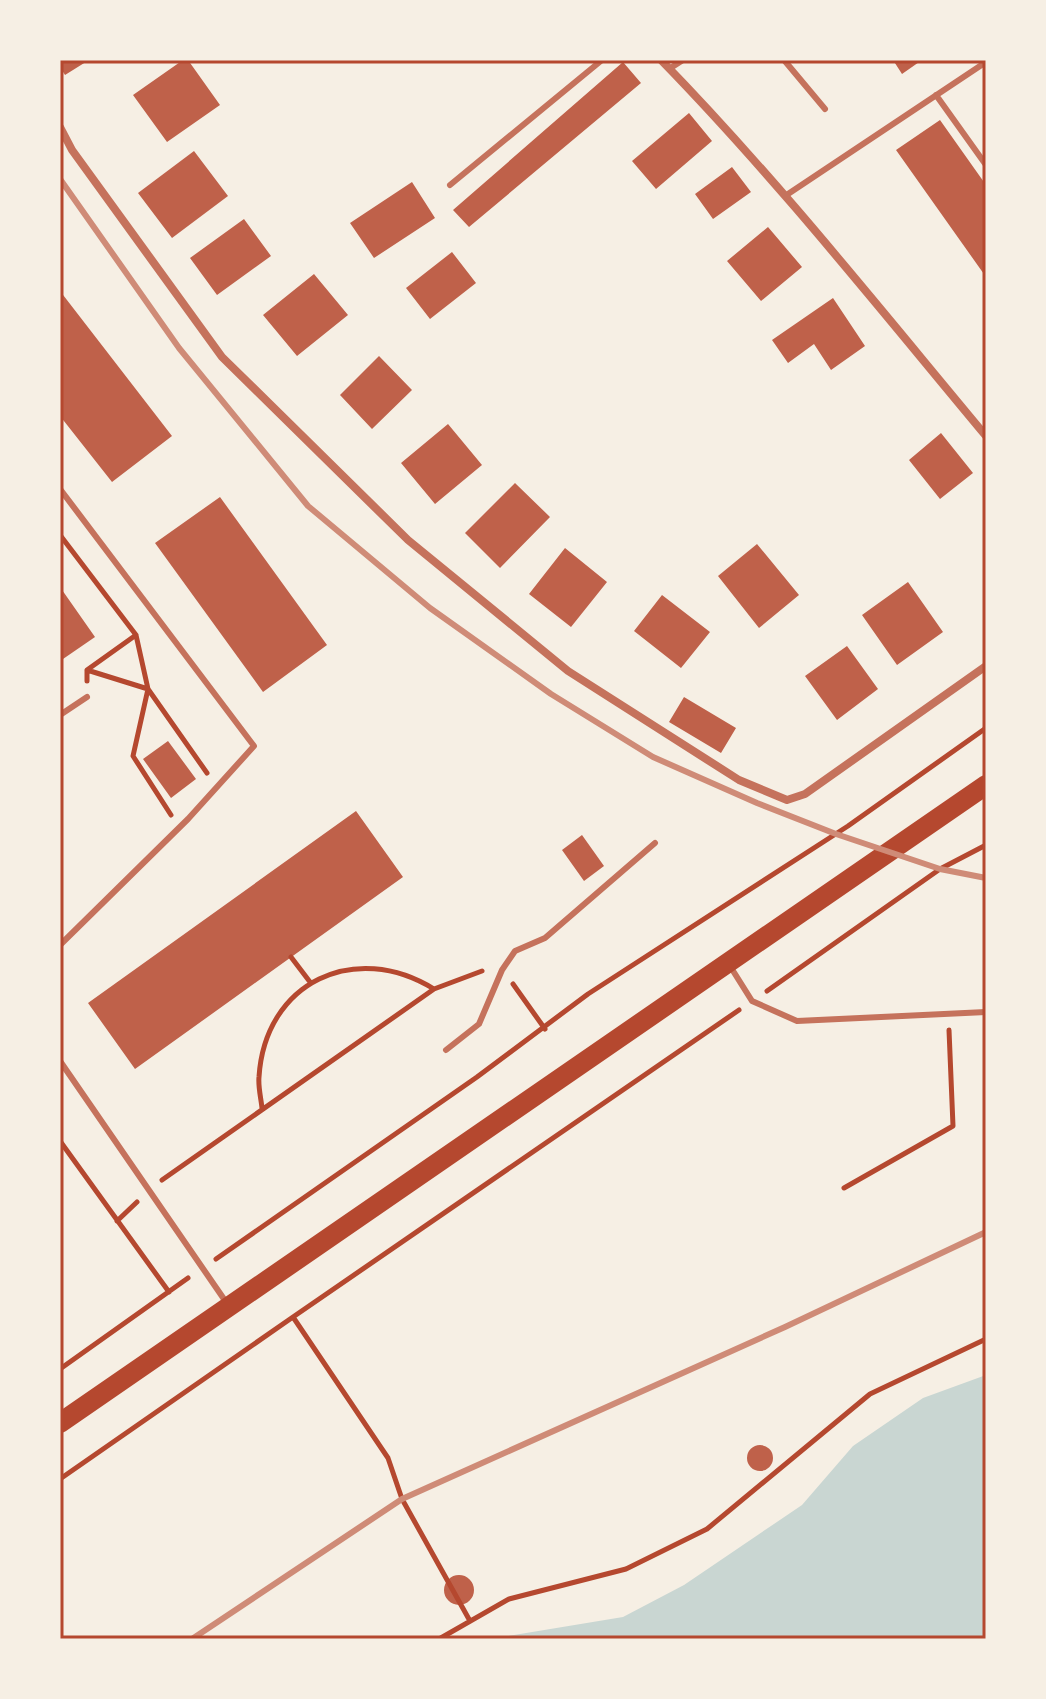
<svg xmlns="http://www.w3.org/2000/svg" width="1046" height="1699" font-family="'PT Sans Narrow',sans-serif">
  <rect width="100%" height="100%" fill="#f6efe4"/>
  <!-- water -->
  <path fill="#c9d6d2" d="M986,1375v264h-496l133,-22 61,-32 118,-80 51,-59 70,-48z"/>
  <!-- building -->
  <path fill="#bf614a" d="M60,60h29l-24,15 -5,-8z
    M183,60h5l32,45 -53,37 -34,-47z
    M893,60h29l-20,14z
    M623,62l18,21 -172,144 -16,-17z
    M689,113l23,28 -56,48 -24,-28z
    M940,120l46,65v92l-90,-127z
    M194,151l34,45 -56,42 -34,-45z
    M732,167l19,25 -38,27 -18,-25z
    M412,182l23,36 -61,40 -24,-35z
    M244,219l27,37 -54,39 -27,-37z
    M768,227l34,40 -41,34 -34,-40z
    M452,252l24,31 -46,36 -24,-31z
    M314,274l34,41 -51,41 -34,-41z
    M60,291l112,145 -60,46 -52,-66z
    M833,298l32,48 -34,24 -17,-26 -26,19 -16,-23z
    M379,356l33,34 -40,39 -32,-34z
    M448,424l34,41 -47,39 -34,-41z
    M941,433l32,40 -33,26 -31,-39z
    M515,483l35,34 -50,51 -35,-35z
    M220,497l107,148 -64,47 -108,-149z
    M757,544l42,51 -40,33 -41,-52z
    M565,548l42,34 -36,45 -42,-33z
    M908,582l35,50 -46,33 -35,-50z
    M60,587l35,50 -32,22 -3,-3z
    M662,595l48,37 -29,36 -47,-37z
    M847,646l31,43 -41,31 -32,-44z
    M684,697l52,31 -15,25 -52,-31z
    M168,741l28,38 -25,19 -28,-39z
    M356,811l47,66 -268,192 -47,-66z
    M582,835l22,31 -20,15 -22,-31z
    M747 1458a13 13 0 1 1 26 0a13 13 0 1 1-26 0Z
    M444 1590a15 15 0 1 1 30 0a15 15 0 1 1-30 0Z"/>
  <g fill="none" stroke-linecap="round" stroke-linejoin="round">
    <!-- path -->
    <path stroke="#b5482f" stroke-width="5" d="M60,535l76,100 12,54 59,84
      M87,670l61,19 -15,67 38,59
      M87,681v-11l49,-35
      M291,957l19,25
      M513,984l32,45
      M434,989l48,-18
      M767,991l173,-122 46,-24
      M60,1141l109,151
      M162,1180l272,-191c-79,-49 -169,-7 -175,88 -1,10 2,21 3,31
      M844,1188l109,-62 -4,-96
      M117,1221l20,-19
      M216,1259l261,-182 111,-83 260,-168 138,-98
      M293,1317l446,-307
      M60,1369l128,-91
      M60,1479l233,-162 95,141 14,41 68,122
      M439,1639l70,-40 117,-30 81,-40 163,-135 116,-55"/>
    <!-- service -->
    <path stroke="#c5725c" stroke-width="6" d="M784,60l41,49
      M669,69l14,-9
      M936,95l50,70
      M450,185l152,-125
      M785,196l201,-134
      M60,489l194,257 -66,73 -128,126
      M60,715l27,-18
      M730,966l22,35 45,20 189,-9
      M446,1050l33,-26 23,-54 13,-19 30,-13 110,-95
      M60,1061l166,241"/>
    <!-- minor -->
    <path stroke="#c5725c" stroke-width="8" d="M661,60c115,118 219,249 325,376
      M60,127l12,23 150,207 186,183 160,131 171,109 48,20 18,-6 181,-128"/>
    <!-- primary -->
    <path stroke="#b5482f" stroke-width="20" d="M60,1423l926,-638"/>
    <!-- rail -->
    <path stroke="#cf8b77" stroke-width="6" d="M60,179l119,169 129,158 122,102 121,86 102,63 104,46 79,31 104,35 46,9
      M192,1639l210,-140 383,-172 201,-95"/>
  </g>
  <!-- border -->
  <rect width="1046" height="1699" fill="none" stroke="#f6efe4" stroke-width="124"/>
  <rect x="62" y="62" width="922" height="1575" fill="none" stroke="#b5482f" stroke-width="3"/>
</svg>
